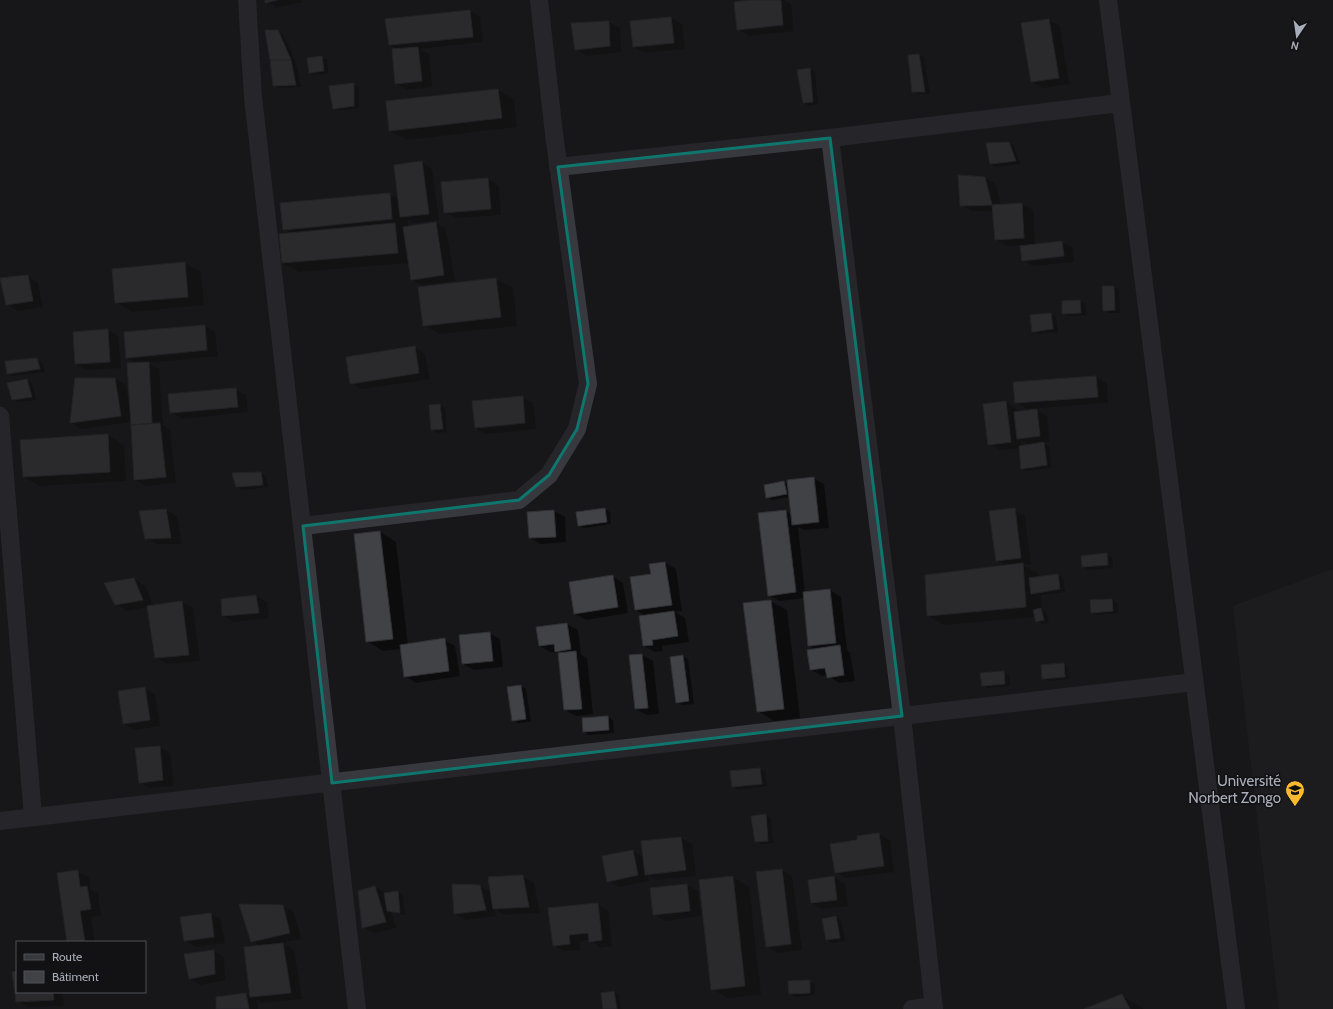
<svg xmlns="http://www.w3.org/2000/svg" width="1333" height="1009" font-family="Cabin,sans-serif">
  <rect width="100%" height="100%" fill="#171719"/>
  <!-- built -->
  <path fill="#232326" d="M1333,569v440h-54l-46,-403z"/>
  <!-- shadow -->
  <path fill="#0007" fill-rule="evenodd" d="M266,0h36l1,2 -26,6z
    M743,0h41l7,4 3,27 -45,5 -11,-7 7,-28z
    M470,11l10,6 3,25 -63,7 9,5 3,33 -25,3 -11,-7 2,-33 -8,-5z
    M671,18l11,6 3,25 -40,4 -11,-6 -3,-25z
    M1049,20l11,6 9,58 -26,4 -11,-6z
    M609,22l11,6 1,24 -34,4 -11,-7z
    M278,31l5,3 13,29 5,24 -22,1 -5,-3z
    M919,55l5,3 6,36h-12l-5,-3z
    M321,57l6,3 1,13 -13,2 -5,-3z
    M810,69l5,3 3,32 -9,2 -5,-3 -6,-32z
    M353,84l6,3v21l-20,3 -6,-3z
    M498,90l16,9 3,28 -110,13 -17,-9z
    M1009,143l5,3 6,18 -24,3 -5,-3z
    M421,162l11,7 7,51 -27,3 -4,-3v7l28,-4 10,6 9,52 -30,4v2l71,-8 17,9 4,38 -77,8 -16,-9 1,-38 -13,-8 -3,-16 -110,9 -16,-9 8,-30 -7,-4 106,-35 9,5z
    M959,176l26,2 11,6 5,21 21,-1 11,6 2,35 27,-3 11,6 1,14 -41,4 -10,-6 -2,-15 -14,1 -11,-6 -2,-29h-22l-11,-6z
    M488,179l11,7 2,29 -45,3 -11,-6 -2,-29z
    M185,263l16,9 3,33 -72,7 -16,-10z
    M28,276l10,7 5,24 -25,4 -11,-7z
    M1114,287l5,3 1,23h-11l-5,-3z
    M1080,301l5,3 1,11 -18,1 -5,-3v-11z
    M1051,314l5,3 2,15 -20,2 -5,-3z
    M205,326l10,6 3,24 -70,7 11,6 4,56 7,5 6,53 -30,3 -11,-6 -4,-58 -49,7 -11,-6 44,-44 11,6 3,21 1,-1 7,-41 -10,-6z
    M108,330l10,6 3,32 -34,2 -11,-6z
    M415,348l10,6 5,25 -68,10 -11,-6z
    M37,359l5,3 3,10 -32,4 -6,-3z
    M1096,377l11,7 1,19 -81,6 -11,-7z
    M26,380l6,3 4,17 -18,2 -5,-3z
    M235,389l11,6 2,17 -66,7 -11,-7z
    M522,397l11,6 3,26 -50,5 -10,-6z
    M1006,402l11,7v3l19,-2 11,6 3,26 -7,1 6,3 2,22 -24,3 -5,-3 -2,-20 -20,2 -11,-6zM1021,440l9,5 -8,1z
    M440,405l5,3 2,24 -10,1 -5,-3z
    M108,435l16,10 2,36 -86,5 -16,-9z
    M261,473l5,3 2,11 -26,3 -5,-3z
    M813,478l11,6 5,44 -25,2 -6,-3 7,66 25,-3 11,7 6,53 3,3 5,28 -16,2 -12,-8 -5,1 -11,-6 5,-20 -7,-5 -5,-47 -24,3 -11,-6 17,-84 6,4 -2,-18 -18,3 -5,-3 17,-14 5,2z
    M604,509l6,3 1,12 -27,4 -5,-3z
    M166,510l11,6 5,28h-25l-11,-6z
    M1014,510l11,6 6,48 -8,1 16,9v4l19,-3 5,3 2,14 -24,3 1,14 4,3 3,10 -7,2 -6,-3 -1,-4 -91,8 -16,-9 79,-50 -11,-6z
    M554,511l11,6 1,25 -25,2 -11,-6z
    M380,532l16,10 12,103 36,-5 11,6 5,30 -44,7 -11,-7 -4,-27 -18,2 -16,-10z
    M1107,554l5,3 1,11 -25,2 -5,-3z
    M665,563l11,6 6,42 -7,1 10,6 4,24 -27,4 1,5 -8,1 -11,-6 2,-30 -10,-6 16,-35 -2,-10z
    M612,576l11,7 5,30 -42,7 -11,-6z
    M134,579l11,7 9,20 28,-4 11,6 7,53 -33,3 -11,-6 -8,-51 -21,4 -11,-6z
    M256,596l11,6 2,16 -35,4 -11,-6z
    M1112,600l5,3 1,10 -21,2 -5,-3z
    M770,601l17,9 13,108 -26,3 -16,-10z
    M567,624l11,6 3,25 6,3 6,56 -17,2 -11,-6 -6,-57 -9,-1 -10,-6z
    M489,633l11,6 3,28 -29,3 -11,-6z
    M642,655l11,6 6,53 -12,1 -11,-6z
    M683,656l5,3 6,45 -12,1 -5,-3z
    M1063,664l5,3 1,12 -21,2 -5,-3z
    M1004,672l5,3 1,11 -22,2 -5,-3z
    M521,686l5,3 5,33 -13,1 -5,-3z
    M144,688l11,6 5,32 -25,4 -11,-6z
    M608,717l5,3 1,13 -25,2 -5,-3 -1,-13z
    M159,747l11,6 4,33 -24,2 -10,-6z
    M760,769l5,3 2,14 -29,4 -5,-3z
    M766,815l5,3 2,25 -12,1 -5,-3z
    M879,834l11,6 4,32 -48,6 -10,-6 23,-31 -1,-4z
    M681,838l11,6 4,32 -40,4 -9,-5 2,6 -30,6 -11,-6 25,-30 10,6 -1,-15z
    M782,870l10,6 10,74 -24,3 -11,-6z
    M78,872l11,6 1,11 8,4 3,22 -10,2 4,25h-27z
    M523,876l11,7 6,30 -35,2 -10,-6 1,7 -30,4 -11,-6 24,-28 13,7z
    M733,877l16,10 12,108 -33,3 -16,-9z
    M834,877l11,7 3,22 -26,3 -10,-6z
    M687,885l11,6 3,25 -36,5 -11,-7z
    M375,887l11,6 12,-1 5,3 2,20 -14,-3 5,16 -22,5 -11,-6z
    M598,904l10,6 4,36 -11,2 -11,-8 -10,1v9l-16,1 -10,-6z
    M283,906l11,6 7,27 -20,4 13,7 8,49 -40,4 -6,-4 2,10h-41l29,-15 5,3 -6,-49 16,-2 -9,-5z
    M211,914l10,6 4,23 -29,4 -11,-6z
    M836,917l5,3 4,21 -13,2 -5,-3z
    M213,951l11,6 1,23 -24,5 -11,-6z
    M17,972v20h45l2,14 -36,1 -11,-6 -4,-28z
    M810,981l5,3v11l-20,2 -6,-3z
    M614,992l5,3 2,14h-17z
    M1121,995l23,14h-57z"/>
  <!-- building -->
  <path fill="#414246" stroke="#313136" d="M265,0h12l-12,3z
    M750,0h31l2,25 -46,5 -3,-28z
    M470,10l3,27 -84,8 -4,-26z
    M671,17l3,26 -41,4 -3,-26z
    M1049,19l10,59 -28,4 -10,-59z
    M609,21l1,25 -35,4 -4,-27z
    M265,30h13l13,30h-21z
    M418,47l4,34 -27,3 -3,-35z
    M919,54l6,38h-13l-4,-37z
    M322,56l2,15 -15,2 -2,-15z
    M270,60h21l5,25 -23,1z
    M810,68l3,34 -10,1 -6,-33z
    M354,83v23l-21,3 -4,-23z
    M498,89l4,29 -113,13 -3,-30z
    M1009,142l7,19 -26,3 -4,-21z
    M422,161l7,53 -29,3 -6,-52z
    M958,175l27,2 7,28 -32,1z
    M488,178l3,31 -47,4 -3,-31z
    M390,193l2,26 -109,11 -3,-27z
    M1022,203l2,35 -29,2 -3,-35z
    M436,222l8,53 -33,5 -8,-53z
    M395,223l3,30 -116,10 -3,-29z
    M1062,241l2,15 -42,5 -2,-15z
    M185,262l3,35 -73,6 -3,-34z
    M28,275l5,26 -27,4 -6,-27z
    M496,278l5,39 -78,9 -5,-39z
    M1102,286h12l1,24 -12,1z
    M1080,300l1,13 -19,1v-13z
    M1051,313l2,16 -21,3 -2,-17z
    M205,325l2,25 -81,8 -2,-26z
    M108,329l2,33 -35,2 -2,-32z
    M415,346l4,27 -69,11 -4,-27z
    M37,358l3,11 -33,5 -2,-13z
    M149,362l3,61 -21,2 -4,-62z
    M1096,376l2,21 -83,6 -2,-21z
    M75,378h40l6,38 -51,7z
    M27,379l5,18 -20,3 -5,-17z
    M236,388l2,19 -68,6 -2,-19z
    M523,396l2,27 -50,5 -3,-27z
    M1006,401l5,41 -23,3 -5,-41z
    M440,404l3,25 -12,1 -2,-25z
    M1037,409l3,27 -23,3 -3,-27z
    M160,423l6,54 -32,3 -3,-55z
    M108,434l2,38 -87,5 -3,-37z
    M1044,442l3,23 -26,4 -2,-23z
    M261,472l2,13 -27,2 -4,-14z
    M814,477l5,45 -27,3 -5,-45z
    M784,481l3,13 -21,4 -2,-13z
    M605,508l2,14 -29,4 -2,-14z
    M1015,508l6,50 -25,3 -7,-50z
    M166,509l5,29 -26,1 -6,-28z
    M554,510l2,27 -27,1 -2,-26z
    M786,510l10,82 -28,4 -10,-83z
    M380,531l13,108 -27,3 -12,-108z
    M1107,553l1,12 -26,2 -1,-11z
    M665,562l7,43 -37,5 -5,-33 21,-3 -2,-10z
    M1023,563l3,44 -99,9 -2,-41z
    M1058,574l2,15 -29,5 -2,-16z
    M613,575l5,32 -44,7 -5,-32z
    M134,578l9,22 -28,5 -11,-22z
    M830,589l6,54 -28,3 -5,-54z
    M256,595l3,18 -37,3 -1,-17z
    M1112,599l1,12 -22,2 -1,-13z
    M771,600l13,109 -27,3 -14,-109z
    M182,601l7,54 -34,3 -8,-52z
    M1041,608l3,12 -8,2 -3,-12z
    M674,611l4,25 -26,4 1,5 -10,1 -4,-30z
    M567,623l4,26 -16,3 -1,-8 -15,2 -3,-19z
    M490,632l3,29 -31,3 -3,-29z
    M445,638l4,33 -45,6 -4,-32z
    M840,645l4,30 -17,3 -2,-10 -15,2 -3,-20z
    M576,651l6,58 -18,1 -6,-57z
    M642,654l6,54 -13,1 -6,-54z
    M683,655l6,46 -13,2 -6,-46z
    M1064,663l1,14 -23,2 -1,-14z
    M1004,671l1,13 -23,2 -2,-13z
    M521,685l5,34 -14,2 -5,-34z
    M145,687l5,33 -27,4 -5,-33z
    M608,716l1,14 -26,2 -1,-14z
    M160,746l3,34 -24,3 -4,-35z
    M760,768l2,16 -30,3 -2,-16z
    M766,814l2,27 -13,1 -4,-26z
    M879,833l5,33 -49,7 -5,-29 27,-4v-4z
    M681,837l5,33 -41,5 -4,-34z
    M633,850l5,25 -31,7 -5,-26z
    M782,869l9,75 -25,3 -10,-75z
    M78,870l2,17 7,-1 4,23 -11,2 5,31h-18l-10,-69z
    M523,875l6,32 -36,2 -5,-32z
    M733,876l12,110 -34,4 -12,-110z
    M834,876l3,24 -26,3 -3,-23z
    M452,884l28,1 6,25 -32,4z
    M687,884l3,27 -37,4 -3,-27z
    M375,886l11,36 -24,6 -4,-37z
    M398,891l2,22 -13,-2 -3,-18z
    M598,903l4,37 -13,2 -1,-9 -19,2 1,9 -17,2 -5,-38z
    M239,904l44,1 7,28 -39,9z
    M211,913l3,24 -30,4 -4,-24z
    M836,916l4,22 -14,2 -4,-21z
    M283,943l8,50 -41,4 -6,-50z
    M214,950l1,24 -26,5 -5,-25z
    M17,971v21h36l1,8 -38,2 -4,-30z
    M810,980v13l-21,1 -1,-13z
    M614,991l3,18h-14l-2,-16z
    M246,993l3,16h-33v-12z
    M1122,994l8,15h-46z"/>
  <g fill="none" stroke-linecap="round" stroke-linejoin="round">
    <!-- minor -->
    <path stroke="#38393f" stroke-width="18" d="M247,0l6,97 104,912
      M1108,0l128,1009
      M830,138l72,578 32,293
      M558,167l272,-29 290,-35
      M0,416l33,401
      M303,526l216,-26 30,-25 28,-46 11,-45 -34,-250 -15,-134
      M0,821l1194,-139
      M912,1009l22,-3"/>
  </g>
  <!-- marked area -->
  <path d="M0 0H1333V1009H0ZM830,138l72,578 -570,67 -29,-257 216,-26 30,-25 28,-46 11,-45 -30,-217z" fill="#171719" fill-opacity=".55" fill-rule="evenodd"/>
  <path fill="none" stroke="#0f766e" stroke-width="3" stroke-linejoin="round" d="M830,138l72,578 -570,67 -29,-257 216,-26 30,-25 28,-46 11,-45 -30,-217z"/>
  <!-- icons -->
  <defs>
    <symbol id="university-pin" viewBox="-11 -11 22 30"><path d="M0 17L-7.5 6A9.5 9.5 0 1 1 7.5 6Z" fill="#fbb92d" stroke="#121214"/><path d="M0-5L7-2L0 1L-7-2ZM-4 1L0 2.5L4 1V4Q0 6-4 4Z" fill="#111"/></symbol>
  </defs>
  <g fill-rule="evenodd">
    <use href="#university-pin" x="1284" y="779" width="22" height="30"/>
  </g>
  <g text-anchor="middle" stroke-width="3" stroke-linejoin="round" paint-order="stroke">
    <!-- poi labels -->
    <g font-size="15" fill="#a9aeba" stroke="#121214" text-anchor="end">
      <text x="1281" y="786">Université<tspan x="1281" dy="17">Norbert Zongo</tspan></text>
    </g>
  </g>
  <!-- legend -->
  <rect x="16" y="941" width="130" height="52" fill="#121214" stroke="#4e5056"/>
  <rect x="24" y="954" width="20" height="6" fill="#38393f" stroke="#4e5056"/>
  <text x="52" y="961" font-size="12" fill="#a9aeba">Route</text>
  <rect x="24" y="971" width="20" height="12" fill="#414246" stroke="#4e5056"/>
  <text x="52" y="981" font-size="12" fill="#a9aeba">Bâtiment</text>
  <!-- north arrow -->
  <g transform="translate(1297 36) rotate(193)" stroke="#121214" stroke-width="3" paint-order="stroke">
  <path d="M0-3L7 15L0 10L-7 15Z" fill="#a9aeba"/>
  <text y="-6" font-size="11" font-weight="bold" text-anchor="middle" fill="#a9aeba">N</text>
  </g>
</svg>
